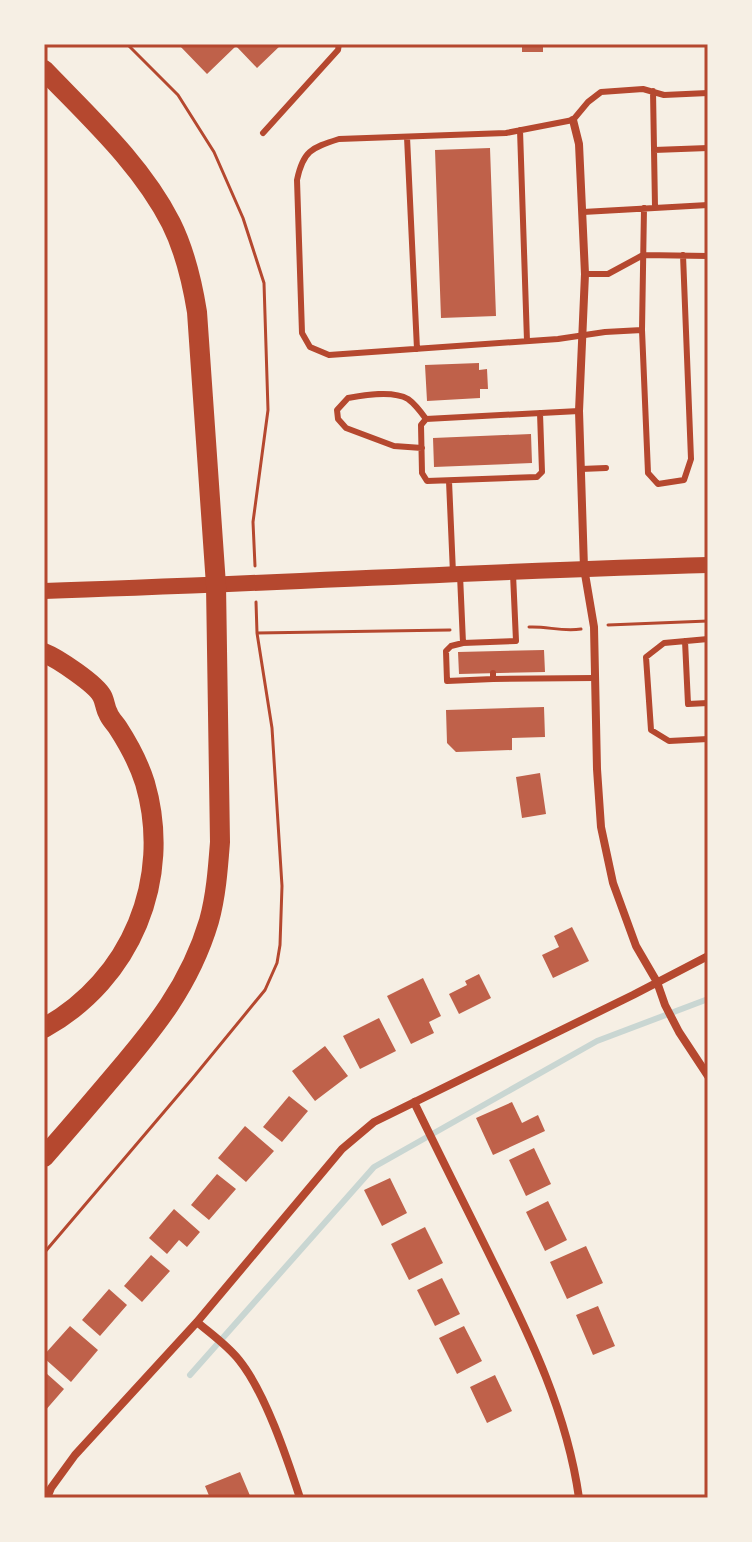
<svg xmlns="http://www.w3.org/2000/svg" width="752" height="1542" font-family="'PT Serif',serif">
  <rect width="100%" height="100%" fill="#f6efe4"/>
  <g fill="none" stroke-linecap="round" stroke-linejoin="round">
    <!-- stream -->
    <path stroke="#c9d6d2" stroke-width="6" d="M190,1375l184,-208 223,-126 111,-42"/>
  </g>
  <!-- building -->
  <path fill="#bf614a" d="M178,44h104l-25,24 -21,-22 -29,28z
    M522,44h21v8h-21z
    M490,148l6,168 -55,2 -6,-168z
    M479,363v7l8,-1 1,20h-8v9l-53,3 -2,-36z
    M531,434l1,29 -98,4 -1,-29z
    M544,650l1,22 -86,2 -1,-22z
    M544,707l1,30 -33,1v12l-56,2 -9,-9 -1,-33z
    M540,773l6,41 -24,4 -6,-41z
    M572,927l17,34 -36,17 -11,-23 17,-8 -5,-11z
    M479,974l12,24 -32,16 -10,-20 18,-9 -2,-4z
    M423,978l18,38 -12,6 5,11 -23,11 -24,-48z
    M379,1018l17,33 -36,18 -17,-33z
    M325,1046l23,30 -33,25 -23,-30z
    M289,1096l19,15 -26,31 -19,-15z
    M512,1102l10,21 16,-8 7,16 -52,24 -17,-37z
    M245,1126l29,25 -28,31 -28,-24z
    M534,1148l17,36 -25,12 -17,-36z
    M217,1174l19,15 -27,31 -18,-15z
    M390,1178l17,35 -25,13 -18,-36z
    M548,1201l19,39 -22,11 -19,-39z
    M174,1209l26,23 -13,15 -8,-7 -12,14 -18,-16z
    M425,1227l18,36 -34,17 -18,-36z
    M586,1246l17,37 -36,16 -17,-37z
    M151,1255l19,16 -28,31 -18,-16z
    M442,1278l18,36 -25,12 -18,-36z
    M109,1289l18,16 -27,31 -18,-16z
    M598,1306l17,40 -22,9 -17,-40z
    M70,1326l28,24 -27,32 -27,-24v-3z
    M464,1326l18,35 -25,13 -18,-36z
    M46,1373l18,16 -20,23v-37z
    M495,1375l17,36 -25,12 -17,-36z
    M240,1472l11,26h-41l-5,-12z"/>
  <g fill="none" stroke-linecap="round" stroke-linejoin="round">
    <!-- path -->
    <path stroke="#b5482f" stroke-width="3" d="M127,44l51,51 36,57 29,66 21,65 4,127 -15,112 2,44
      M608,625l100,-4
      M529,627c18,-1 33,5 52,2
      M257,633l193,-3
      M44,1253l148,-174 73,-89 12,-27 3,-18 2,-59 -10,-158 -15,-95 -1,-31"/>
    <!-- service -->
    <path stroke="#b5482f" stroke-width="6" d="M653,91l2,116
      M520,130l7,211
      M263,133l75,-83 1,-6
      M407,137l10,212
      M654,150l54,-2
      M583,212l125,-7
      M683,255l8,204 -7,21 -26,4 -10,-11 -6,-143 -37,2 -47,7 -229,16 -19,-8 -8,-14 -5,-153c6,-29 14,-32 42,-41l167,-6 67,-13 15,-18 13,-10 42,-3 21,6 44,-2
      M585,274h23l35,-19 65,1
      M642,330l2,-122
      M540,413l2,59 -5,5 -110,4 -5,-8 -1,-48 5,-6 153,-8
      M422,448l-28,-2 -48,-18 -8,-9 -1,-9 11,-12c16,-3 45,-8 60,1 7,5 13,13 18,20
      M581,469l25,-1
      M449,481l4,92
      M460,575l3,68 53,-2 -3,-67
      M708,639l-44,4 -18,14 5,73 18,11 39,-2
      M685,641l3,63 20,-1
      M463,643l-12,3 -5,5 1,30 46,-2
      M493,673v6l101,-1"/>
    <!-- minor -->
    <path stroke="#b5482f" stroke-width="8" d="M573,120l6,24 6,130 -6,137 5,157 10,59 3,142 4,58 12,56 23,63 21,36 8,23 14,27 29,44
      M414,1102c26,54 53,107 79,160 38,76 74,151 86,236
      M197,1322c14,12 30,23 42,38 26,32 48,98 61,138
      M47,1498l4,-10 24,-33 122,-133 145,-173 32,-27 259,-127 75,-39"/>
    <!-- secondary -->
    <path stroke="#b5482f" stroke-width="16" d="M44,591c221,-7 443,-20 664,-26"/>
    <!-- motorway -->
    <path stroke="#b5482f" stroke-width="20" d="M44,70c45,47 97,94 127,153 14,28 21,58 26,89l19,273 4,257c-2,26 -4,54 -11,79 -19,64 -55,108 -97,157 -22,26 -45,53 -68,79
      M44,653c13,5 52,31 58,43 3,5 3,12 6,17 2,6 7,10 10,15 11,17 21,36 27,55 28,96 -14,197 -101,245"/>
  </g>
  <!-- border -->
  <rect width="752" height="1542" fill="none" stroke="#f6efe4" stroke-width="92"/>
  <rect x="46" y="46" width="660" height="1450" fill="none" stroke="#b5482f" stroke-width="3"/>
</svg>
